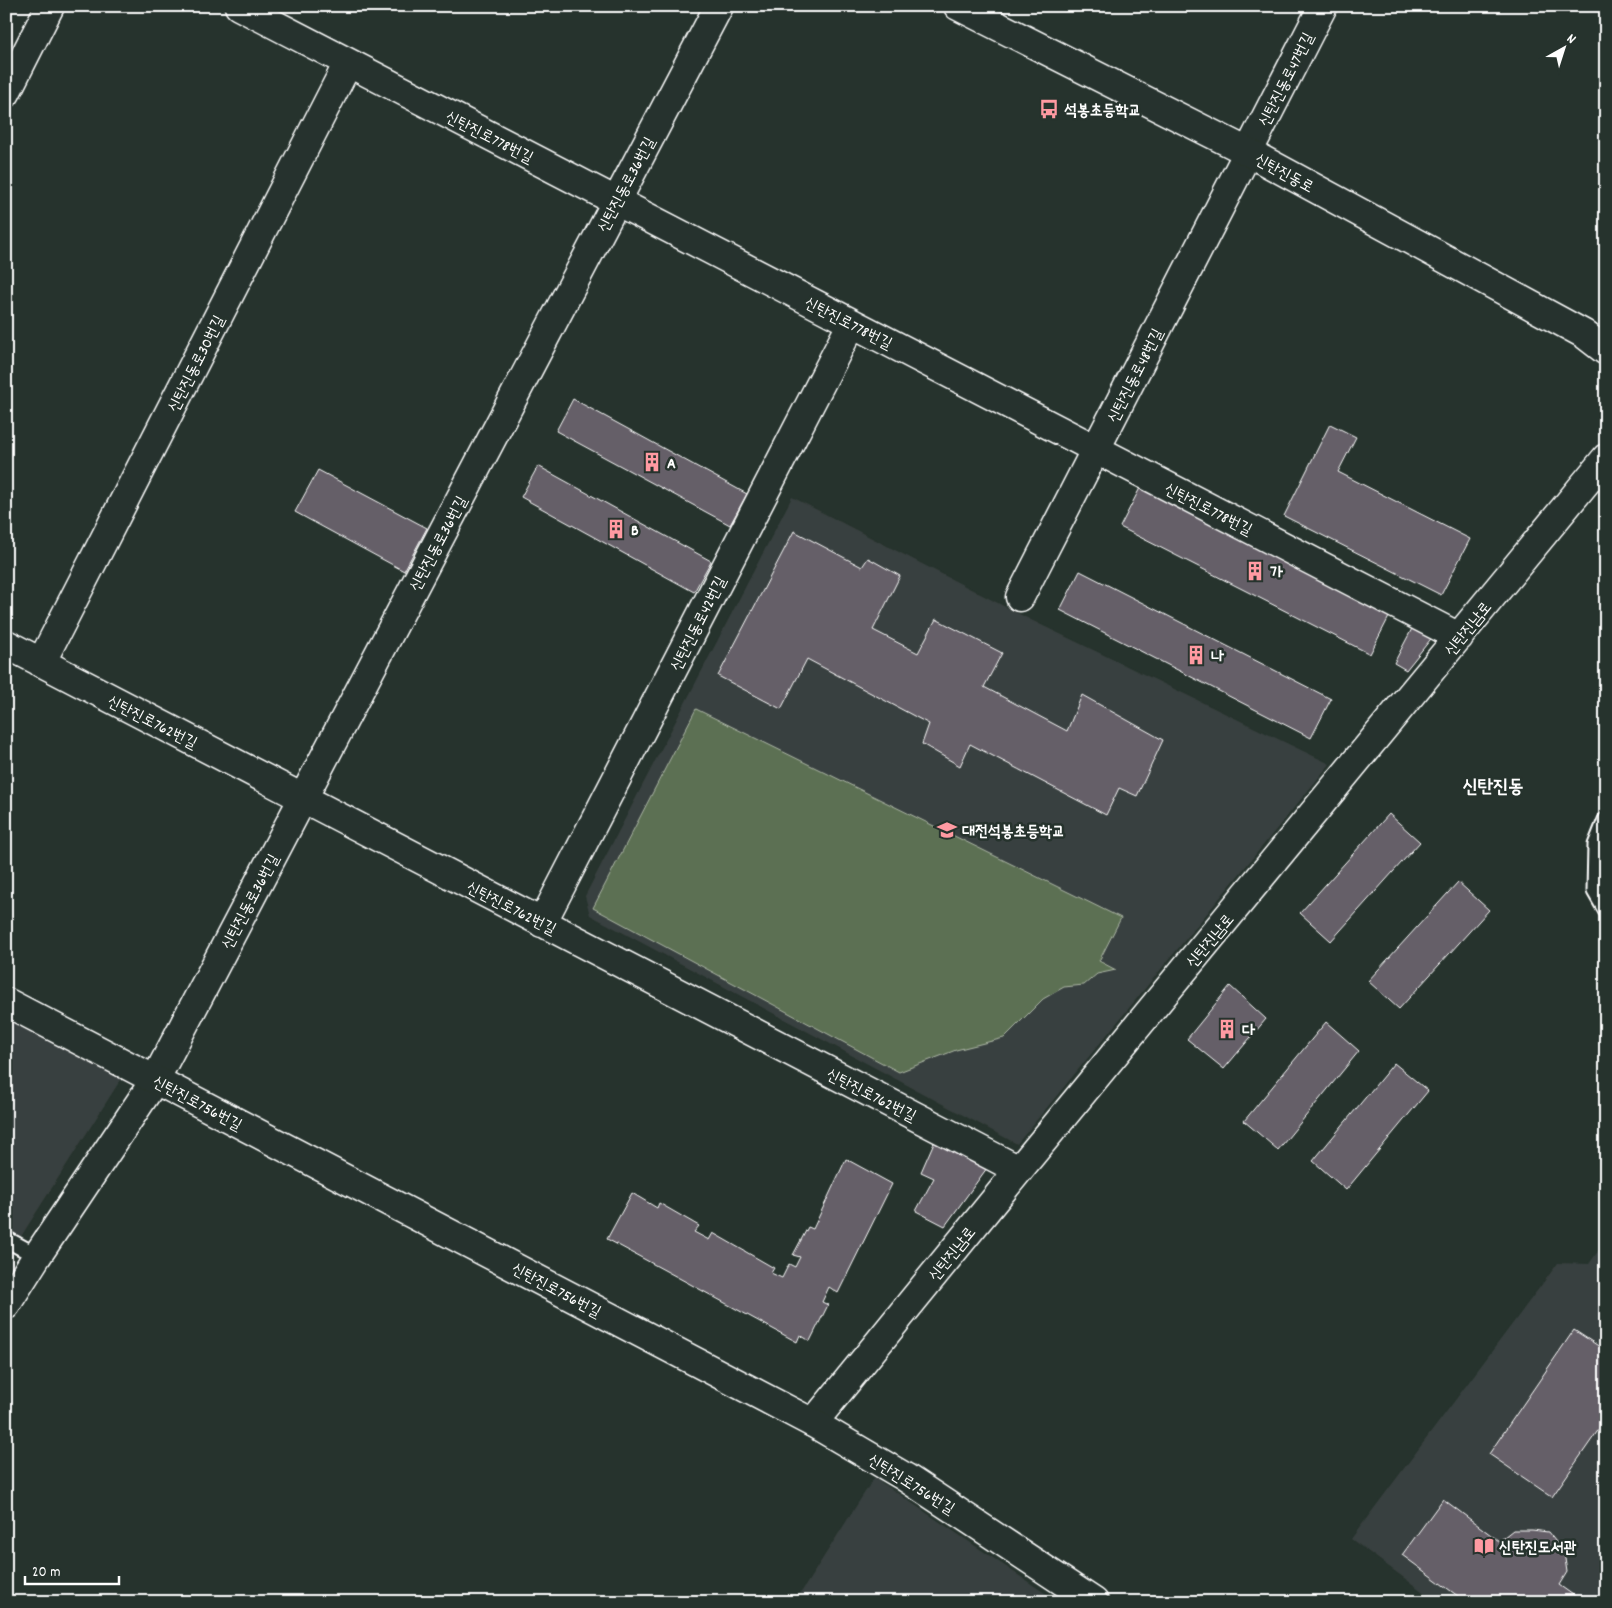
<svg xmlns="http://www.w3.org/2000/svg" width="1612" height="1608" font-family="Dekko,'Poor Story',sans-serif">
  <rect width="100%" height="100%" fill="#26332d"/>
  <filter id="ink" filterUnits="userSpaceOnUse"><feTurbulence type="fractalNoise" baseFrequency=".02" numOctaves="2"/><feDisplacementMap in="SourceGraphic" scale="10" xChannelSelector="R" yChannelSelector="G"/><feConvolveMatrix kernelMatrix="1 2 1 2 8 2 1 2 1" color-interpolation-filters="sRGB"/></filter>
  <g filter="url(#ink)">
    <!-- built -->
    <path fill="#39403f" d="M792,497l239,123 299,144 -313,380 -427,-229 -5,-19z
      M6,1016l117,60 -117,184z
      M1606,1240v362h-169l-86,-63 207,-276 31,1z
      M874,1478h1l183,124h-263z"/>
    <!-- green -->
    <path fill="#5c7052" stroke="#aeb8a8" d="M696,709l425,209 -22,43 17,9 -19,4 -13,11 -20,2 -21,12 -39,39 -48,12 -57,22 -306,-164z"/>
    <!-- building -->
    <path fill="#655f68" stroke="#fff" d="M573,399l174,95 -17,31 -174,-94z
      M1330,424l26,13 -18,35 132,67 -29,56 -157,-79z
      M538,466l173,95 -17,31 -173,-95z
      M318,470l109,58 -23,43 -109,-59z
      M1140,488l250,127 -20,39 -250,-127z
      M794,531l68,36 6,-9 32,18 -27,54 45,23 18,-34 66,34 -18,34 83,44 15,-36 81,45 -26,56 -18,-8 -13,27 -136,-71 -10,22 -38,-22 7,-20 -122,-65 -26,50 -63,-33z
      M1080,571l251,128 -20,39 -251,-128z
      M1417,619l21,11 -32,40 -12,-7z
      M1389,814l31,28 -89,99 -31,-28z
      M1458,882l31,28 -90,99 -31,-28z
      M1230,986l36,33 -42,50 -37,-30z
      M1326,1022l33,29 -81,99 -34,-29z
      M1394,1063l34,28 -82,99 -33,-29z
      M935,1140l52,28 -42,58 -29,-15 18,-33 -13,-6z
      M846,1159l46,25 -54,109 -9,-6 -7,15 6,3 -18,36 -10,-6 -3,7 -190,-103 25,-46 25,15 2,-5 40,23 -5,6 15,8 4,-7 61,35 -3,5 11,5 7,-14 6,3 5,-10 -7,-2 15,-28 5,2z
      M1574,1330l32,21v68l-54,78 -63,-43z
      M1443,1499l56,42 14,-11h19l16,2 16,20 3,20 -8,13 24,17h-117l-64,-47z"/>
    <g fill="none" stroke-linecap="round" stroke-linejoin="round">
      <defs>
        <path id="lane" d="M1606,820l-10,25 -1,46 11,19
          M6,1239l31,17"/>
        <path id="street" d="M239,6l1220,631
          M6,93l44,-87
          M1020,597l303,-591
          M6,644l1013,526
          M41,663l307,-600
          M542,923l310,-600
          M6,1305l31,-49 118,-176 564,-1074
          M813,1423l206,-253 587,-712"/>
        <path id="secondary" d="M958,6l290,146 336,182 22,17
          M6,1002l807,421 92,54 189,125"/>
      </defs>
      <!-- lane casing -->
      <use href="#lane" stroke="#fff" stroke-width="19"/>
      <!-- street casing -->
      <use href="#street" stroke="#fff" stroke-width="31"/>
      <!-- secondary casing -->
      <use href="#secondary" stroke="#fff" stroke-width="31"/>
      <!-- lane -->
      <use href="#lane" stroke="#26332d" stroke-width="15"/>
      <!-- street -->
      <use href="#street" stroke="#26332d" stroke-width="28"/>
      <!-- secondary -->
      <use href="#secondary" stroke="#26332d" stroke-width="28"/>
    </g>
  </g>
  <!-- icons -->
  <defs>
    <symbol id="bus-bare" viewBox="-9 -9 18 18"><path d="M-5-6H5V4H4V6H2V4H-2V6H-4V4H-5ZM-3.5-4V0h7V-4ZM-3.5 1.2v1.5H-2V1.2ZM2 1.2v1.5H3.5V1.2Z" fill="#ff9aa2" stroke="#26332d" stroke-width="2.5" paint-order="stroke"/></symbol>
    <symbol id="building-bare" viewBox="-9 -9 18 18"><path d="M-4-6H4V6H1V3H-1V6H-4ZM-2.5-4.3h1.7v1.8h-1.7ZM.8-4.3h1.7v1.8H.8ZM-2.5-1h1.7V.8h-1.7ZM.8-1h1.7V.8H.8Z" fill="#ff9aa2" stroke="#26332d" stroke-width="2.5" paint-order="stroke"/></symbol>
    <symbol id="school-bare" viewBox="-9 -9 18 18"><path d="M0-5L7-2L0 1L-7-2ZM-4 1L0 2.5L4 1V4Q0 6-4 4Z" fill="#ff9aa2" stroke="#26332d" stroke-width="2.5" paint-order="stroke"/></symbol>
    <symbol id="library-bare" viewBox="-9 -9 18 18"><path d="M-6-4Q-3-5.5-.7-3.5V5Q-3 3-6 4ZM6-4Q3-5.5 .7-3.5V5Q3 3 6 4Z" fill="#ff9aa2" stroke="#26332d" stroke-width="2.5" paint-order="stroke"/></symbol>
  </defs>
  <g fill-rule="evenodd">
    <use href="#bus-bare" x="1035" y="95" width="28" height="28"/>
    <use href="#building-bare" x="638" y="448" width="28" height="28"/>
    <use href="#building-bare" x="602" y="515" width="28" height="28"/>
    <use href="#building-bare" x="1241" y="557" width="28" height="28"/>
    <use href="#building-bare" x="1182" y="641" width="28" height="28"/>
    <use href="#school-bare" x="933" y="816" width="28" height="28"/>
    <use href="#building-bare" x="1213" y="1015" width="28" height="28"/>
    <use href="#library-bare" x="1470" y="1532" width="28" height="28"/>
  </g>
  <g text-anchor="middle" stroke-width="5" stroke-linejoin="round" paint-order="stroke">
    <!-- street labels -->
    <g font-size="16" fill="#fff" stroke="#26332d">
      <text transform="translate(1285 79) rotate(-63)" y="6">신탄진동로47번길</text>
      <text transform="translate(490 136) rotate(27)" y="6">신탄진로778번길</text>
      <text transform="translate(1285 172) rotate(29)" y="6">신탄진동로</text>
      <text transform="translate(625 184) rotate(-62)" y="6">신탄진동로36번길</text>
      <text transform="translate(849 322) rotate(27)" y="6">신탄진로778번길</text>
      <text transform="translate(195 363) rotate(-63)" y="6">신탄진동로30번길</text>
      <text transform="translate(1134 375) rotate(-63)" y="6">신탄진동로48번길</text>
      <text transform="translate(1209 508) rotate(27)" y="6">신탄진로778번길</text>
      <text transform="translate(437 543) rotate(-62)" y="6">신탄진동로36번길</text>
      <text transform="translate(697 623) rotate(-63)" y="6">신탄진동로42번길</text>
      <text transform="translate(1467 628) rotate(-51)" y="6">신탄진남로</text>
      <text transform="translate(153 721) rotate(27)" y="6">신탄진로762번길</text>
      <text transform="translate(249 901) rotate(-62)" y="6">신탄진동로36번길</text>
      <text transform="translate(512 907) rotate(27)" y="6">신탄진로762번길</text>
      <text transform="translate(1209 940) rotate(-50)" y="6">신탄진남로</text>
      <text transform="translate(872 1094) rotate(27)" y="6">신탄진로762번길</text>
      <text transform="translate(198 1102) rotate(28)" y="6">신탄진로756번길</text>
      <text transform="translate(951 1253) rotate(-51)" y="6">신탄진남로</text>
      <text transform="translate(557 1289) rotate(28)" y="6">신탄진로756번길</text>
      <text transform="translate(912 1483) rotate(32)" y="6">신탄진로756번길</text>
    </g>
    <!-- poi labels -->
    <g font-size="16" font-weight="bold" fill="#fff" stroke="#26332d" text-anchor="start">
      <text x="1064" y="115">석봉초등학교</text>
      <text x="667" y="468">A</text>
      <text x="631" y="535">B</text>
      <text x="1270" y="577">가</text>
      <text x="1211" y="661">나</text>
      <text x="962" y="836">대전석봉초등학교</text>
      <text x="1242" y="1035">다</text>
      <text x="1499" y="1552">신탄진도서관</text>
    </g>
    <!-- quarter labels -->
    <g font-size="19" font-weight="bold" fill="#fff" stroke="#26332d">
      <text x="1493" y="792">신탄진동</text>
    </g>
  </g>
  <!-- margin -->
  <rect width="1612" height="1608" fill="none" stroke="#26332d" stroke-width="25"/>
  <rect x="12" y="12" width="1587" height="1583" fill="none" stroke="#fff" stroke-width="2" filter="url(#ink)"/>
  <!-- north arrow -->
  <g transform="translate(1564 48) rotate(39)" stroke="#26332d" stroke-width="4" paint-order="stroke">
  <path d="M0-4L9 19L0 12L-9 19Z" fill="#ffffff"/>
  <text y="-8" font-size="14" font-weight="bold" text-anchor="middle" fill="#ffffff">N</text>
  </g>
  <!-- scale -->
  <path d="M25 1576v8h94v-8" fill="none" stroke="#ffffff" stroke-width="2.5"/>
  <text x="32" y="1576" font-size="15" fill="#ffffff" stroke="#26332d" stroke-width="4" paint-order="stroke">20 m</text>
</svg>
